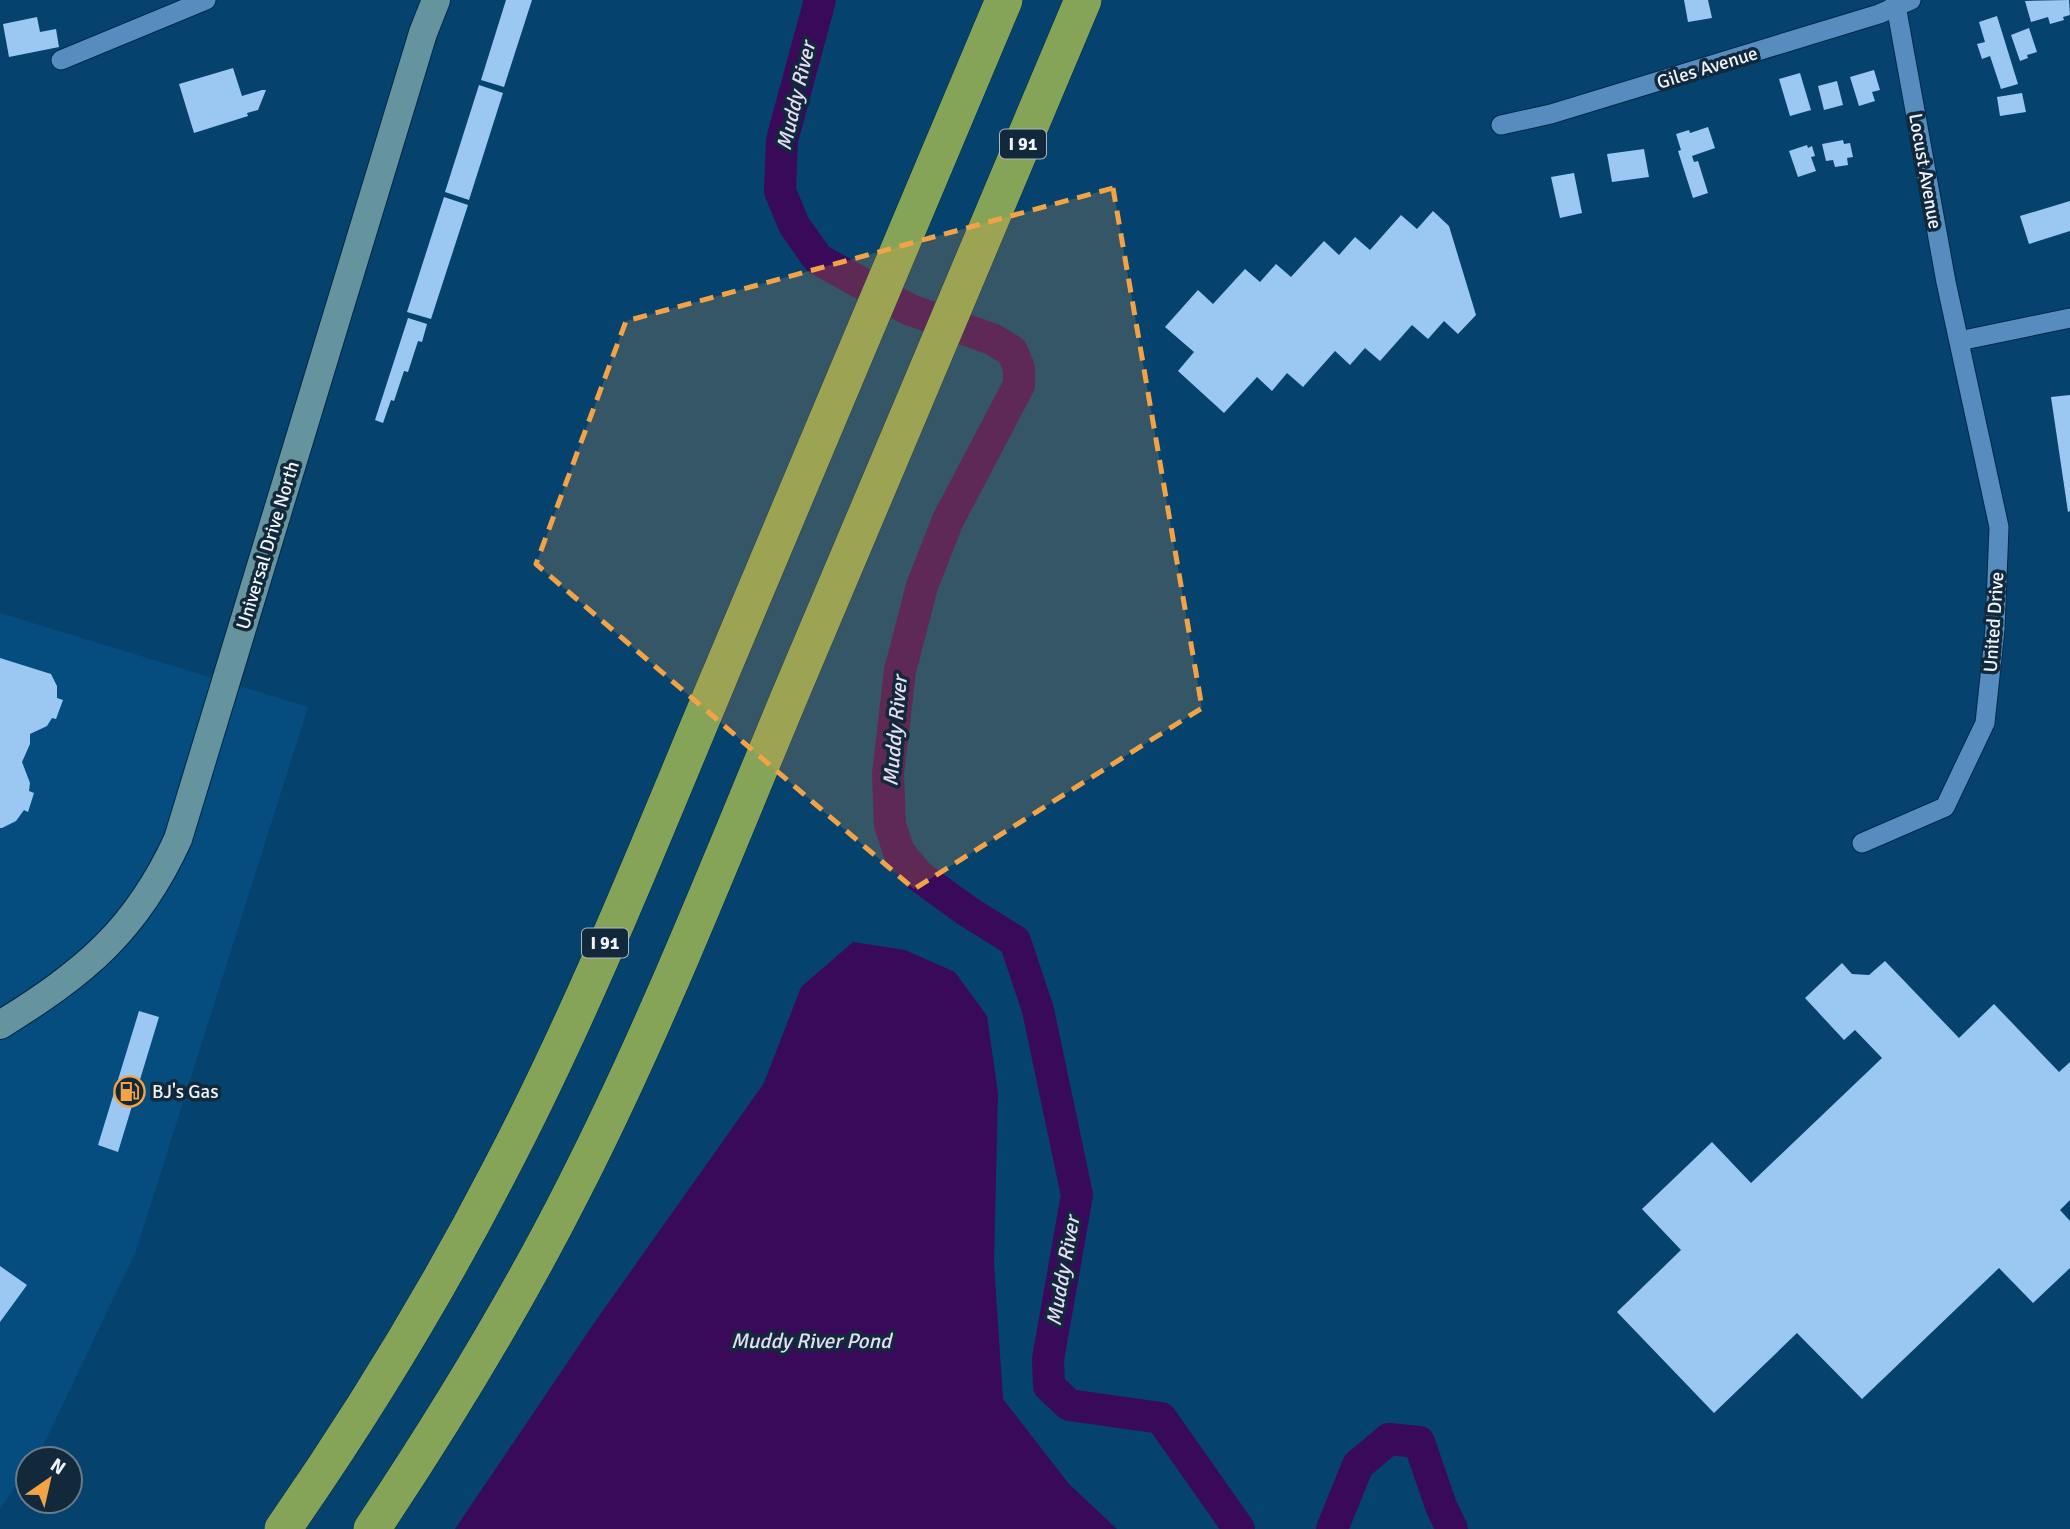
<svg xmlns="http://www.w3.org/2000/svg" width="2070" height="1529" font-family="Signika,sans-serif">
  <rect width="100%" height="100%" fill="#05436e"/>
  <!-- built -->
  <path fill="#054d7e" d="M0,613l308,94 -172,544 -94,197 -8,11h-6v9l-28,41z"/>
  <!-- water -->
  <path fill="#3a0a5a" d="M853,942l52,8 50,22 32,44 11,77 -4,170 9,136 66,85 48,45h-662l137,-203 172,-243 37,-96z"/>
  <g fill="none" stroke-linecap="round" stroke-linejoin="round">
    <!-- river -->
    <path stroke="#3a0a5a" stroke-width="32" d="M820,0l-38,140 -2,51 14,34 24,34 90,50 84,30 20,12 7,17v17l-71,135 -26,66 -22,85 -12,103 2,51 9,27 20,24 48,35 48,30 23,69 39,185 -29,164 1,27 20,19 92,13 78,111
      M1332,1529l26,-64 31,-26 30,3 22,64 11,23"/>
  </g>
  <!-- building -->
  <path fill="#9ac8f3" d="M506,0h26l-28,87 -23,-7z
    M1684,0h24l4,18 -24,4z
    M2069,0l1,15 -7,2 1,3 -14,4 -2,-7 -17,5 -6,-21z
    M1997,16l21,68 -17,5 -11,-33 -8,3 -5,-15 8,-2 -6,-20z
    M37,17l3,15 16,-3 3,18 -50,10 -6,-33z
    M2029,28l8,24 -10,3 1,3 -8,3 -9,-26z
    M233,68l9,28 20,-6h4l-8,20 -11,3 1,3 -54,17 -15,-49z
    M1874,70l6,20 -8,2 3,9 -16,5 -9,-29z
    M1800,73l11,37 -21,6 -11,-37z
    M1837,81l6,24 -19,5 -6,-24z
    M479,85l24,8 -34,107 -24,-8z
    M2022,93l4,19 -26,4 -3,-19z
    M1708,127l7,21 -23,8 2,6 4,-1 10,32 -15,5 -15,-47 3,-1 -5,-16 13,-4 1,3z
    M1843,140l1,4 6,-1 3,14 -6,1 1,7 -13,2 -2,-7 -7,1 -4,-17z
    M1807,145l1,3 4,-2 3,10 -4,1 5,14 -18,6 -9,-26z
    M1644,149l5,28 -37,5 -5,-28z
    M1574,173l8,40 -22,5 -9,-41z
    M444,197l24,8 -37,114 -24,-7z
    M2070,201v30l-41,13 -9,-28z
    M1433,211l16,15 27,89 -18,19 -14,-13 -16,18 -16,-14 -32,36 -15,-13 -15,17 -15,-14 -32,36 -16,-14 -15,18 -15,-14 -33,36 -46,-42 16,-19 -29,-25 33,-37 15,14 32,-35 15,13 16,-18 15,13 33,-36 15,14 16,-18 15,13 31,-35 16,14z
    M408,318l19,6 -5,18 -4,-1 -10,31 -4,-1 -10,30 -3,-1 -8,23 -8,-3z
    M2070,395v116l-2,1 -17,-115z
    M0,658l51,16 6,12v12l6,2 -7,19 -4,-1 -5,8 -17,8v10l-8,18 8,21 -1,8 5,2 -6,19 -4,-2 -8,11 -14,7h-2z
    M1885,961l74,77 35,-34 65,68 11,-10v138l-10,10 10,11v47l-37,35 -34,-35 -137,131 -65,-66 -83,80 -97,-101 64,-62 -39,-41 70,-67 39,41 131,-125 -27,-28 -11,10 -39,-42 37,-35 10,11 17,1z
    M139,1011l20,6 -41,135 -20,-7z
    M0,1266l27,19 -27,37z"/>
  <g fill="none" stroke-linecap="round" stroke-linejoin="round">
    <defs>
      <path id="street" d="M61,60l145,-60
        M1501,125l50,-11 328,-100 32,-14
        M1959,341l111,-23
        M1862,843l83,-36 40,-84 10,-94 4,-102 -53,-245 -51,-282"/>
      <path id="secondary" d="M0,1025c84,-52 136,-94 178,-186l245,-806 13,-33"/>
      <path id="highway" d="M283,1529c80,-115 152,-233 216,-357 84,-160 151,-330 221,-497 95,-225 190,-450 284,-675
        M372,1529c74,-111 143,-224 203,-343 82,-161 148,-331 218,-498 97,-229 194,-459 290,-688"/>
    </defs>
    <!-- street casing -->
    <use href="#street" stroke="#002849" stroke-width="21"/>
    <!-- secondary casing -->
    <use href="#secondary" stroke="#002849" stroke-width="30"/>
    <!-- highway casing -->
    <use href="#highway" stroke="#002849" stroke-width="38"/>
    <!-- street -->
    <use href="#street" stroke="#578dbe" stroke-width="19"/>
    <!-- secondary -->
    <use href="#secondary" stroke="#65949f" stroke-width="28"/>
    <!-- highway -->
    <use href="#highway" stroke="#86a458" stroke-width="37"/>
  </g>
  <!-- marked area -->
  <path fill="#f4a344" fill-opacity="0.2" stroke="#f4a344" stroke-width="5" stroke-dasharray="14 9" stroke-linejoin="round" d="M1113,188l89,520 -288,181 -378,-325 90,-243z"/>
  <!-- icons -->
  <defs>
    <symbol id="fuel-ring" viewBox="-11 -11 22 22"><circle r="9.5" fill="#12293c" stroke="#f4a344" stroke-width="1.5"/><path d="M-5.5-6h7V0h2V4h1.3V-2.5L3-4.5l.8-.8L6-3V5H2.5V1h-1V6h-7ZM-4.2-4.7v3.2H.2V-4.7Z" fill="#f4a344"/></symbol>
  </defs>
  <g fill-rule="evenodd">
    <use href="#fuel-ring" x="112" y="1074" width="35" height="35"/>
  </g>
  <g text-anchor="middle" stroke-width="7" stroke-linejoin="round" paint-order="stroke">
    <!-- shield labels -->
    <g fill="#12293c" stroke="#adb7c1" stroke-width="2">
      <rect x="1000" y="129.5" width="46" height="29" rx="5"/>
      <rect x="582" y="928.5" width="46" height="29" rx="5"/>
    </g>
    <g font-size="18" font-weight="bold" fill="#eff4fa">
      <text x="1023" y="150">I 91</text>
      <text x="605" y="949">I 91</text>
    </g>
    <!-- street labels -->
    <g font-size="19" fill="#eff4fa" stroke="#12293c">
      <text transform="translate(1707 67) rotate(-17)" y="7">Giles Avenue</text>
      <text transform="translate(1926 171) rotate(80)" y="7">Locust Avenue</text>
      <text transform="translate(267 545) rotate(-73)" y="7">Universal Drive North</text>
      <text transform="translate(1993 622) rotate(-86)" y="7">United Drive</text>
    </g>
    <!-- poi labels -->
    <g font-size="19" fill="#eff4fa" stroke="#12293c" text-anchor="start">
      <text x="152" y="1098">BJ's Gas</text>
    </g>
    <!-- water labels -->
    <g font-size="21" font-style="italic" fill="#e7ddf3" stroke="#12293c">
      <text transform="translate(796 96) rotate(-77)" y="7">Muddy River</text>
      <text transform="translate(895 731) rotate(-85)" y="7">Muddy River</text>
      <text transform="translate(1063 1271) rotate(-80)" y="7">Muddy River</text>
      <text x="811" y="1348">Muddy River Pond</text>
    </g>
  </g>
  <!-- north arrow -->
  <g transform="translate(49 1480) rotate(34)"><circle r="33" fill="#12293c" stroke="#6a7a88" stroke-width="2"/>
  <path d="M0-5L12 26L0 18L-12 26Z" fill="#f4a344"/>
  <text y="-10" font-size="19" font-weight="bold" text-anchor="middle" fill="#eff4fa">N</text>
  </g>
</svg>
